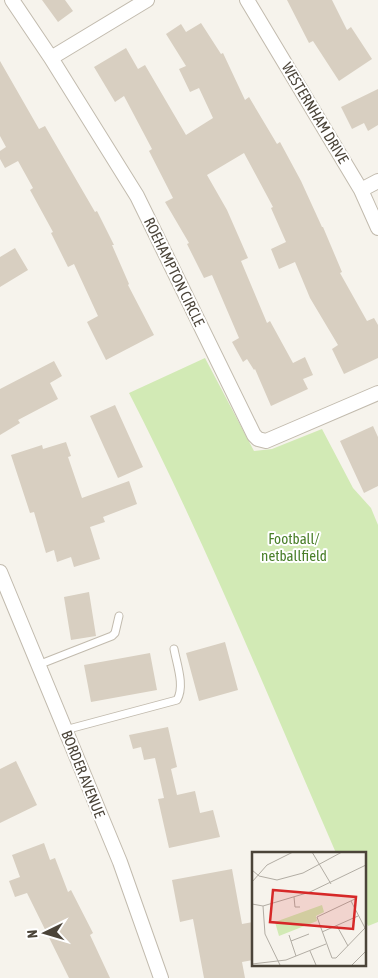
<svg xmlns="http://www.w3.org/2000/svg" width="378" height="978" font-family="'Asap Condensed',sans-serif">
  <rect width="100%" height="100%" fill="#f6f3ec"/>
  <!-- green -->
  <path fill="#d2eab5" d="M205,358l49,93 18,-2 50,-20 31,59 18,20 7,17v397l-10,4 -4,-9v-64h-28c-67,-154 -130,-310 -207,-460z"/>
  <!-- building -->
  <path fill="#d8cfc1" d="M42,0h23l8,11 -15,11z
    M287,0h45l15,30 4,-3 21,32 -33,22 -26,-40 -4,2z
    M201,23l20,31 2,-1 22,47 4,-3 28,47 3,-2 21,39 21,46h1l19,45 -2,1 27,48 7,-3 4,7v33l-34,16 -12,-25 6,-4 -28,-47 -15,-36 -16,7 -8,-20 15,-7 -15,-34 2,-1 -29,-54 -37,22 20,35 21,48 -7,3 26,62 3,-2 23,42 12,-6 8,18 -10,4 5,10 -37,17 -16,-37 -1,1 -7,-11 -4,3 -11,-20 7,-4 -27,-63 -8,3 -17,-34 2,-1 -24,-41 8,-4 -24,-47 3,-2 -28,-53 -9,6 -21,-35 32,-19 12,21 7,-4 41,70 27,-17 -14,-30 -9,4 -11,-23 7,-3 -20,-32 15,-10 5,8z
    M0,61l39,68 6,-3 50,86 2,-1 17,34h-2l17,39 -1,1 26,50 -48,25 -19,-38 11,-6 -24,-52 -6,3 -17,-34 2,-1 -23,-42 3,-2 -15,-27 -13,7 -5,-9v-8l6,-4 -6,-11z
    M378,89v36l-10,6 -4,-8 -12,6 -11,-22z
    M15,248l13,22 -28,17v-30z
    M54,361l8,15 -12,7 8,16 -40,21 2,3 -20,12v-46z
    M115,405l28,62 -25,11 -28,-62z
    M373,426l5,11v49l-14,7 -24,-52z
    M66,442l5,14 -3,1 14,41 47,-17 8,23 -34,13 2,5 -15,5 10,32 -26,8 -3,-10 -14,5 -3,-12 -8,3 -12,-41 -4,1 -19,-58 31,-10 1,4z
    M89,592l7,44 -25,4 -7,-43z
    M225,642l13,48 -39,11 -13,-48z
    M150,653l7,37 -66,12 -7,-37z
    M168,727l9,40 -6,2 6,26 18,-4 5,22 13,-3 7,27 -51,11 -11,-49 6,-1 -9,-40 -11,2 -3,-13 -8,2 -4,-14z
    M16,761l21,44 -37,18v-54z
    M44,843l6,17 5,-2 13,34 3,-2 22,43 -3,2 20,43h-41l-42,-85 -12,4 -6,-16 11,-4 -8,-22z
    M232,869l10,55 11,-2v38l-11,2 3,16h-41l-11,-59 -13,3 -8,-42z"/>
  <g fill="none" stroke-linecap="round" stroke-linejoin="round">
    <defs>
      <path id="lane" d="M38,665l74,-29 3,-3 4,-17
        M65,730l112,-30c8,-14 0,-35 -3,-51"/>
      <path id="street" d="M12,0l39,58 86,138 117,239 4,4 8,2 112,-48
        M247,0l114,190 17,38
        M51,58l96,-58
        M361,190l17,-9
        M0,572l120,290 41,116"/>
    </defs>
    <!-- lane casing -->
    <use href="#lane" stroke="#c2bbae" stroke-width="9"/>
    <!-- street casing -->
    <use href="#street" stroke="#c2bbae" stroke-width="16"/>
    <!-- lane -->
    <use href="#lane" stroke="#fff" stroke-width="7"/>
    <!-- street -->
    <use href="#street" stroke="#fff" stroke-width="14"/>
  </g>
  <g text-anchor="middle" stroke-width="4" stroke-linejoin="round" paint-order="stroke">
    <!-- street labels -->
    <g font-size="15" fill="#4b4439" stroke="#fff">
      <text transform="translate(315 113) rotate(59)" y="5">WESTERNHAM DRIVE</text>
      <text transform="translate(174 272) rotate(64)" y="5">ROEHAMPTON CIRCLE</text>
      <text transform="translate(83 774) rotate(68)" y="5">BORDER AVENUE</text>
    </g>
    <!-- park labels -->
    <g font-size="15" fill="#4a7f2a" stroke="#fff">
      <text x="294" y="544">Football/<tspan x="294" dy="17">netballfield</tspan></text>
    </g>
  </g>
  <!-- overview -->
  <g transform="translate(252 852)">
    <rect width="114" height="114" fill="#f6f3ec"/>
    <path d="M70,53l2,7 -8,4 1,5 -38,15 -4,-14z" fill="#d2eab5"/>
    <path fill="none" stroke="#b2ada4" stroke-width="1" d="M60,0l19,32M0,18l7,6 18,4 26,-7 39,-21M0,30l15,-17 26,-13M42,45l1,10h5M105,46l-40,19 15,41h4l29,-30M99,49l14,27M0,52l11,2 47,-14 56,-27M11,54l2,28 15,31M85,74l11,20M70,80l36,-16M37,83l7,21M39,89l18,-7M58,99l6,14M0,112l34,-4 40,-16M100,113l14,-14"/>
    <path fill="#d62828" fill-opacity="0.15" stroke="#d62828" stroke-width="2.5" d="M21,38l83,7 -3,32 -83,-7z"/>
    <rect width="114" height="114" fill="none" stroke="#4b4439" stroke-width="2.5"/>
  </g>
  <!-- north arrow -->
  <g transform="translate(45 933) rotate(265)" stroke="#ffffff" stroke-width="4" paint-order="stroke">
  <path d="M0-4L9 19L0 12L-9 19Z" fill="#4b4439"/>
  <text y="-8" font-size="14" font-weight="bold" text-anchor="middle" fill="#4b4439">N</text>
  </g>
</svg>
